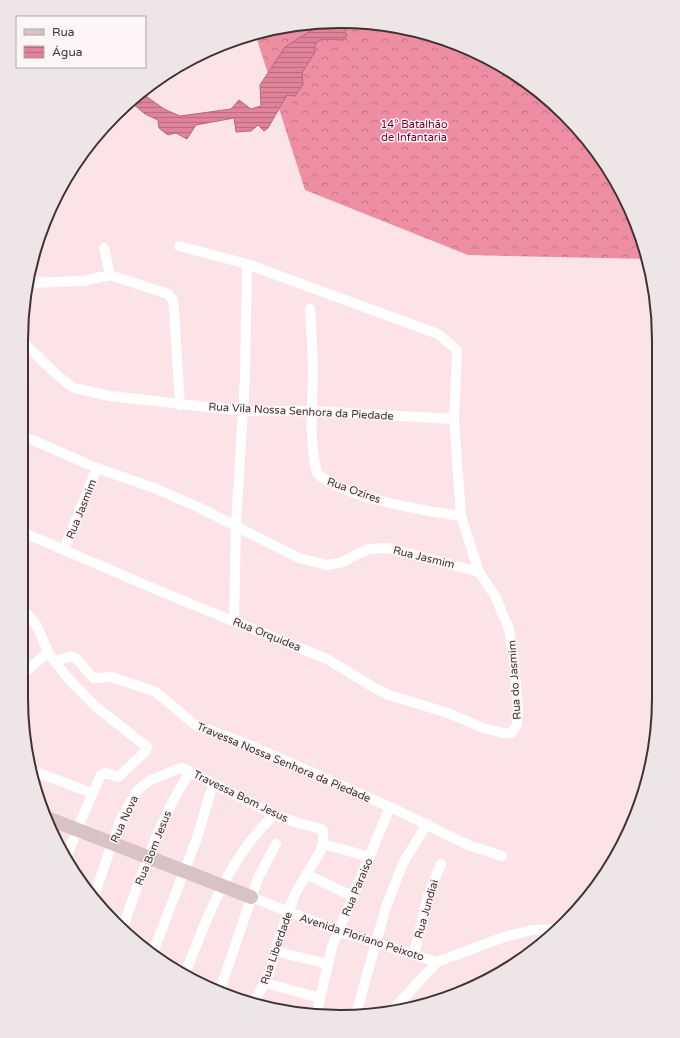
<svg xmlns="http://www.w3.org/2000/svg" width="680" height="1038" font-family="'Varela Round',sans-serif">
  <defs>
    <pattern id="forest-crowns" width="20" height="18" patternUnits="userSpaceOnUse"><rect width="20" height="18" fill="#ed8ea2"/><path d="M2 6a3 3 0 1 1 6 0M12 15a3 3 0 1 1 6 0" fill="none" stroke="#c27585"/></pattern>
    <pattern id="water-rules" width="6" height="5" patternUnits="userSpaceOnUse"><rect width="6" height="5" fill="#e18398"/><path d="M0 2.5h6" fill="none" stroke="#b86c7d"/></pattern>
  </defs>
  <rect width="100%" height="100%" fill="#fbe3e7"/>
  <!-- forest -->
  <path fill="url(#forest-crowns)" d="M319,22l63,2 61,14 57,26 51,36 42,46 33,53 22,60 -180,-4 -163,-65 -50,-157z"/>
  <!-- water -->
  <path fill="url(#water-rules)" stroke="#b16b7a" d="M324,22l29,1 -8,8 2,5 -5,4 -20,-1 -7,5v8l-13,21 1,11 -8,12 -8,-1 -19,33 -4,3 -6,-6 -7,6 -15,1 -2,-14 -38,7 -9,14 -11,-6 -8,2 -9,-7 -1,-8 -13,-6 -14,-12 -2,1 11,-11 24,17 16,7 51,-7 8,-9 12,9 10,-3 -1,-21 25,-38z"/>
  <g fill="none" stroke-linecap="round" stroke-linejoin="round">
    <!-- street -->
    <path stroke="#fff" stroke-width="10" d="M104,248l6,27
      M28,283l55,-2 27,-6 58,19 5,6 1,9 6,96
      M310,309c1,22 3,43 3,65 -1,33 -4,67 4,99 25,25 109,38 144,43
      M23,342l35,34 16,12 36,8 134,15h67l143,8
      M23,436l74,32 57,20 42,18 103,52 28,7 13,-2 28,-14 20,-1 91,24
      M22,532l140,60 167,68 44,27 16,8 59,18 35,15 20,5h8l6,-8 1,-14 -4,-50 -5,-32 -14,-33 -16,-24 -18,-56 -7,-97 3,-69 -19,-16 -191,-70 -68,-18
      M64,549l33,-81
      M22,608l15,18 11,26 18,24 29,30 52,41 -2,5 -27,25 -12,-4 -5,2 -14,31 -21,52
      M234,621l2,-96 9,-149 2,-112
      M55,662c27,-14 22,4 39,16l18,-1 44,15 38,32 60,23 136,60 78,38 34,11
      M21,676l27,-24
      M33,771l59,22
      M323,844l47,13
      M306,874l48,23
      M94,896l26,-75 17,-30 12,-10 26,-11 7,-2 5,2 87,45 21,7 26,7 2,1v14l-3,8 -25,42 -17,47 -9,33 -14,27
      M251,897l87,34 99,31 67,-25 28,-7 23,-1
      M123,927c19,-53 36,-108 67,-155
      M275,951l52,13
      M414,954l14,-59 13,-31
      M152,955l45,-117 16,-54
      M185,974c22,-57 44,-117 89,-159
      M266,983l54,15
      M219,993l39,-115 18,-34
      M391,1012l46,-50
      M356,1014l30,-107 17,-44 24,-39
      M316,1016l16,-69 58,-140"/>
    <!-- secondary -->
    <path stroke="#d7c2c5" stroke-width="14" d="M47,818l204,79"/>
  </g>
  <g text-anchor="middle" stroke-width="3" stroke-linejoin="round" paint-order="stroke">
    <!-- park labels -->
    <g font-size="11" fill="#760032" stroke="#fdf5f6">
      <text x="414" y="128">14° Batalhão<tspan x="414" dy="13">de Infantaria</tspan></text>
    </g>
    <!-- street labels -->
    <g font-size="11" fill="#413235" stroke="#fdf5f6">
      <text transform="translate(301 411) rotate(3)" y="4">Rua Vila Nossa Senhora da Piedade</text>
      <text transform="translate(354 490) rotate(20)" y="4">Rua Ozires</text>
      <text transform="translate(81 509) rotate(-68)" y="4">Rua Jasmim</text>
      <text transform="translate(424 557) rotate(14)" y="4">Rua Jasmim</text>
      <text transform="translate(267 634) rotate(22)" y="4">Rua Orquidea</text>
      <text transform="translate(514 680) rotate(-94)" y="4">Rua do Jasmim</text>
      <text transform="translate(284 762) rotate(23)" y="4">Travessa Nossa Senhora da Piedade</text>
      <text transform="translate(241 796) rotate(26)" y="4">Travessa Bom Jesus</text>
      <text transform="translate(124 819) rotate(-65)" y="4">Rua Nova</text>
      <text transform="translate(153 848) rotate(-68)" y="4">Rua Bom Jesus</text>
      <text transform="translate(357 887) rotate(-67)" y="4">Rua Paraiso</text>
      <text transform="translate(426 909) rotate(-74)" y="4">Rua Jundiai</text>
      <text transform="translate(362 937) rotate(18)" y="4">Avenida Floriano Peixoto</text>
      <text transform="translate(276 948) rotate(-71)" y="4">Rua Liberdade</text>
    </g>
  </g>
  <!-- crop -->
  <path d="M0 0H680V1038H0ZM340 28H340A312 312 0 0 1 652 340V698A312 312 0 0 1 340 1010H340A312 312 0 0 1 28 698V340A312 312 0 0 1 340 28Z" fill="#eee5e7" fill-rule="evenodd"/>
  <path fill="none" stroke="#413235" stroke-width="2" d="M340 28H340A312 312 0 0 1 652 340V698A312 312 0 0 1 340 1010H340A312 312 0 0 1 28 698V340A312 312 0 0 1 340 28Z"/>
  <!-- legend -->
  <rect x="16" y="16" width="130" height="52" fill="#fdf5f6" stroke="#b2a7a9"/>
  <rect x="24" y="29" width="20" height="6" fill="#d7c2c5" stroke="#b2a7a9"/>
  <text x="52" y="36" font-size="12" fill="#413235">Rua</text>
  <rect x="24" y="46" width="20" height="12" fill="url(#water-rules)" stroke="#b2a7a9"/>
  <text x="52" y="56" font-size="12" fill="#413235">Água</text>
</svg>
